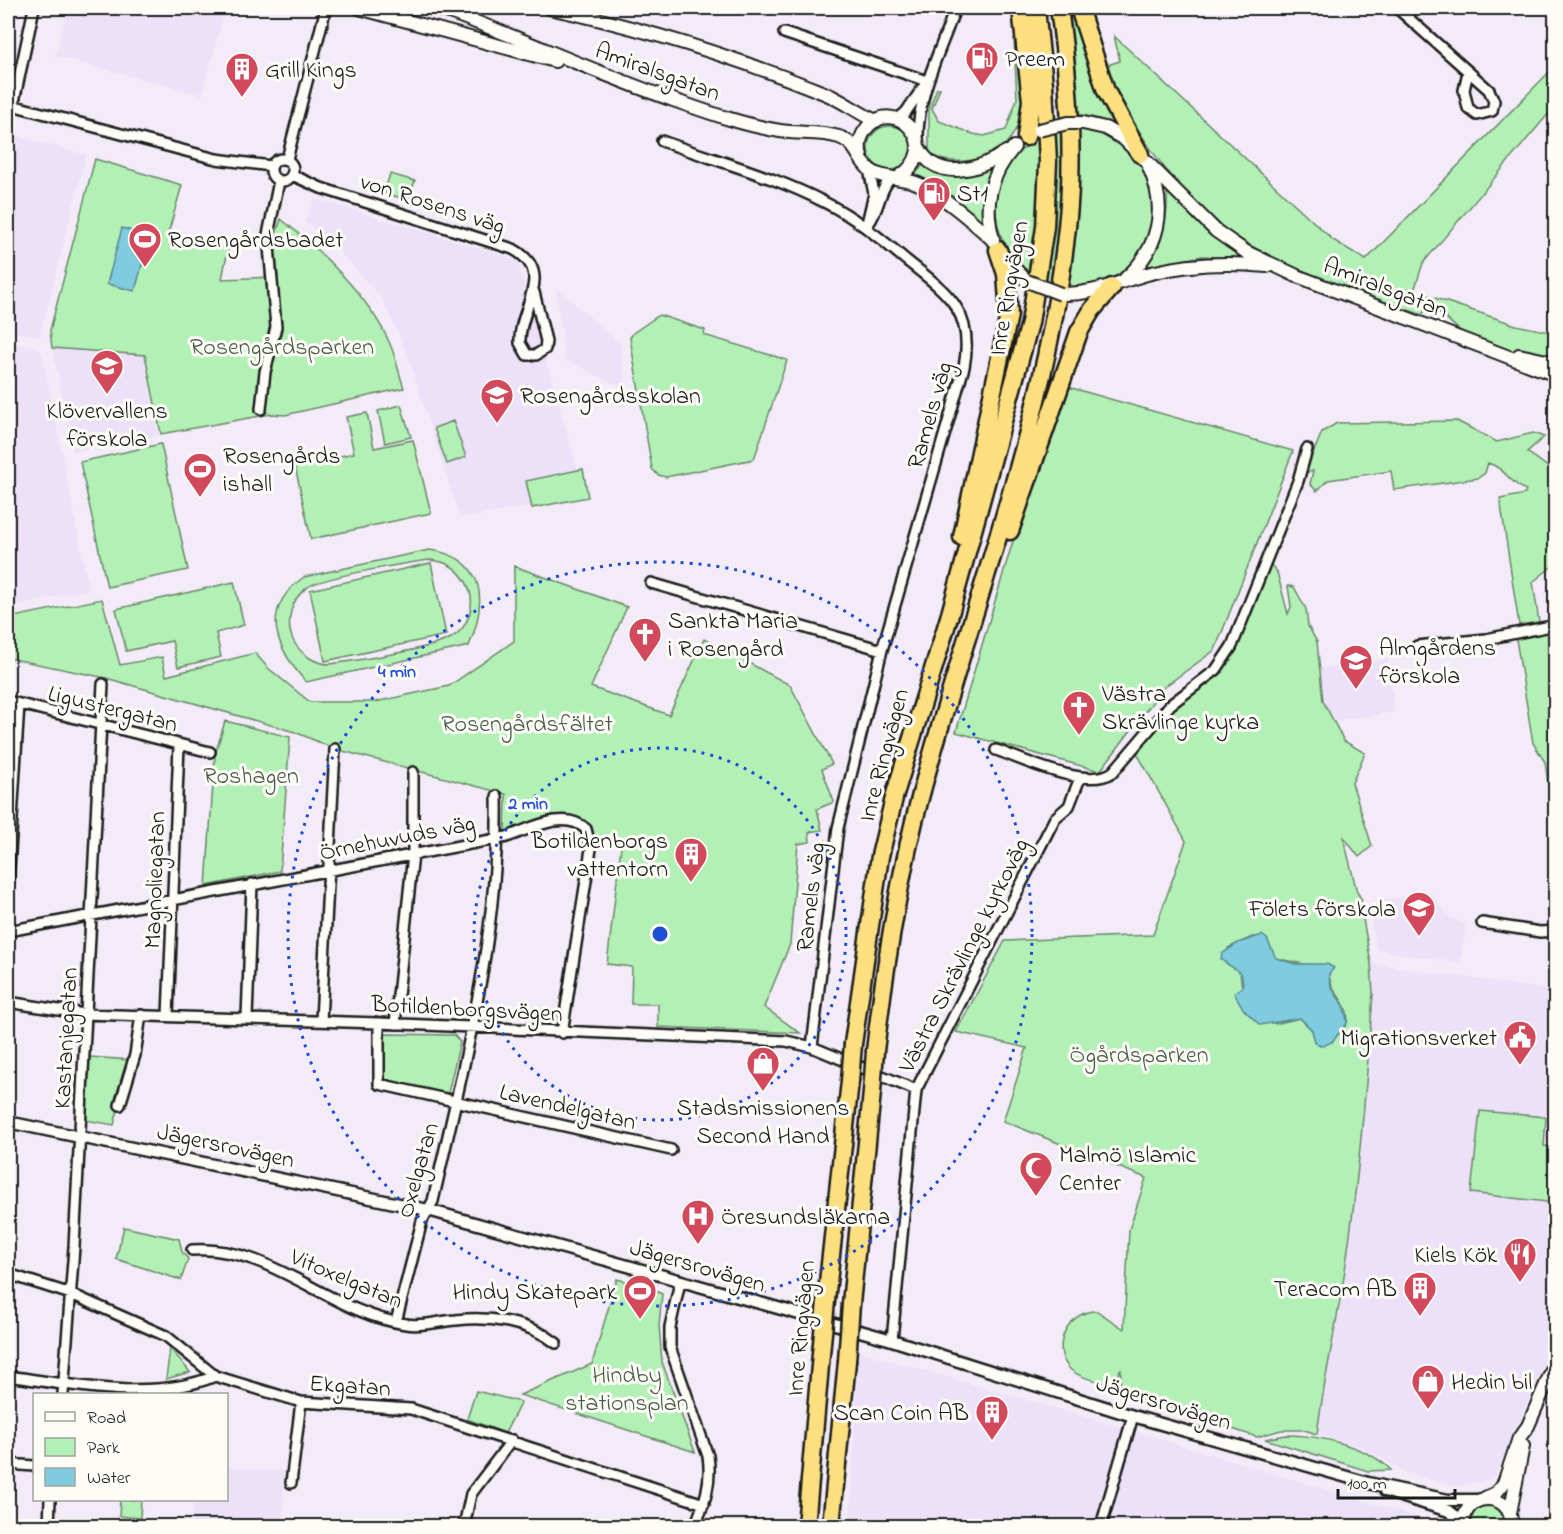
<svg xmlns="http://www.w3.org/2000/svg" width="1563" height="1534" font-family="'Indie Flower',sans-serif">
  <rect width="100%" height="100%" fill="#f3ecf8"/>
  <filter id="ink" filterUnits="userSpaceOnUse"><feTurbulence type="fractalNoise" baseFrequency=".0167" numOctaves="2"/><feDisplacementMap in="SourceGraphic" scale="12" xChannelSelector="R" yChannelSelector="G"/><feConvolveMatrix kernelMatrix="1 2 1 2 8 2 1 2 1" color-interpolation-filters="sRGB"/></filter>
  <g filter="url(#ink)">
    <!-- built -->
    <path fill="#ece1f8" d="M68,8h157l-23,87 -147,-39z
      M14,135l72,20 -46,181 -32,-4v-164z
      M314,198l203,62 69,238 -126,20 -54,-167 -24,-53 -52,-56 -25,-20z
      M556,287l65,58 5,44 -61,-29z
      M8,344l27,2 7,7 47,237 -81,17z
      M52,348l92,7 15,81 -86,16z
      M1388,659l7,53 -71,10 -8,-53z
      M1430,893l21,25 15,6 -6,39 -83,-13 -9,-43 16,-7z
      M1371,963l184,28v348l-59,135 -8,6 -16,4 -18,2 -49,-14 -42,-25 -46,-13 8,-64 10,-35 14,-89 22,-219z
      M858,1351l266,77 316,96 2,2h-592z
      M227,1467l57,4 -1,55h-91l1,-26h33z"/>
    <!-- green -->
    <path fill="#b3f0b6" stroke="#688669" stroke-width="1.5" fill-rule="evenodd" d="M1067,8h9l43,120 -20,-9 -21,-5z
      M1114,36l219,204 33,20 189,-194v40l-132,157 -9,28 102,34 39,8v28c-29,-6 -62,-13 -90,-27 -14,-8 -21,-22 -37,-28l-6,9c-61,-22 -132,-43 -185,-78 -61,-40 -103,-107 -133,-171l16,-5z
      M1019,37c3,47 18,110 -46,123 -14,2 -32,3 -44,-7v-44l8,-21h3l-8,21 7,12 34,13 11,2 22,-6 11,-31 -3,-60z
      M868 148a22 22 0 1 1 44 0a22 22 0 1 1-44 0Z
      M996 208a79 79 0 1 1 158 0a79 79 0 1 1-158 0Z
      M95,159l87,26 -14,49 60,15 -6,30 56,-2 -5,-34 8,-24c39,31 89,78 109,125 6,14 9,30 14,44l-119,27 -14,-1 -110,20 -16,-79 -93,-7 -2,-18z
      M923,165l15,6 53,-3 -9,32v22l-33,-26 -36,-19z
      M390,174l25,7 -7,19 -24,-7z
      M1167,190l55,53 33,17 -53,-4 -58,12c17,-26 25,-46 23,-78z
      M659,315l46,15 -1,5 83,25 -33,99 -88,18 -8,-2 -6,-6 -22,-131 3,-5z
      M1068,387l225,64 -78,199 -51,37 -64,84 -144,-39 68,-228z
      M401,405l10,32 -26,6 -7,-32z
      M367,413l7,35 39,-8 18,73 -120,26 -16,-73 59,-13 -8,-36z
      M453,421l13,36 -19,7 -13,-36z
      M1457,421l40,21 36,-9 11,4 -17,15 28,20v92l-22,18 6,40 -20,3 -19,-126 25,-5 1,-4c-15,-5 -21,-22 -38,-27l-3,10 -7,5 -84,12 -3,-19 -63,9 -11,11 -7,-7 3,-13 -8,2 17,-41 15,-9z
      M161,444l27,126 -81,17 -27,-125z
      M583,469l5,28 -56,11 -6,-27z
      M429,550c58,7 58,52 40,96l-163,36c-31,-35 -47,-73 -2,-105zM429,560c17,1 28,7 37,22 11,19 4,45 -15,56 -19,11 -97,23 -121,26 -15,0 -30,-10 -37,-24 -8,-18 -2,-42 15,-53 14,-10 99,-24 121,-27z
      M431,563l15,72 -121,26 -15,-71z
      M1271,565l6,7 11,42 3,-7 -3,-21 6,1 12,22 2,17 9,16 6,59 21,40 21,12 -13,30 20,63 -13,11 -16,-21 14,56 5,8 -2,3 11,60 2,30c-6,85 -13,171 -25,256 -8,62 -23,122 -31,185l-13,-4h-23l-24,7 -137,-44 1,-25 -6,14 -5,2c-12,-3 -31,-6 -40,-15 -21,-21 -2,-59 27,-58l27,18 5,-99 17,-52 -143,-57 24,-73 -71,-16 49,-91 148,-6 33,-94 -49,-88 35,-43 39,-28 22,-26zM1252,937l15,2 8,19c21,6 36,4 54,16 0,18 23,30 18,49 -2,5 -11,13 -15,19l-17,1 -3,-13 -12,-12 -25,6 -33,-37 -2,-14 -12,-25z
      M514,566l113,41 -36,80 78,28 35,-76 86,46 42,79 -10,5 12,33 -17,7 5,21 -13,2 1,10 -12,2 -8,100 -26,63 36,26 -142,-6v-23h-27l1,-37 -25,-3 15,-126 -28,-2c-5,-8 -10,-17 -20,-20 -20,-5 -50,11 -69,18l1,-40 -171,-45 -40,-17 -189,-54 -98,-20v-40l94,-19 18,66 42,-8 4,19 89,-23 13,15 42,34h65l74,-16 65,-45z
      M234,582l10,43 -28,8 5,24 -43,10 -6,-26 -46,10 -10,-42z
      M1555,630h1l-1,206 -10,-74 -12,-19 -17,-104z
      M225,721l65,16 -10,134 -74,15 9,-131z
      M384,1034l70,1 6,7 -12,51 -63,-10 -4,-4z
      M89,1057l42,3 -17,65 -29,-5z
      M1480,1111l66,6 -2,29 11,1v56l-84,-10z
      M124,1227l55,12 3,13 6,7 -7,21 -65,-21z
      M617,1279l32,9 13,6 -3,31 3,37 33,90 -175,-57 72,-31z
      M170,1348l20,24 -24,7z
      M476,1391l45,11 -16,31 -38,-14z
      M1286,1435c33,0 81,11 105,35l-23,1 -103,-32z
      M120,1500h21l-1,18 -21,-2z
      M1483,1505h10l8,6 4,15h-34l2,-13z"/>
    <!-- water -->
    <path fill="#7fccde" stroke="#578690" stroke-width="1.5" d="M122,228l28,8 -15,55 -28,-7z
      M1262,935l5,4 9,19 19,6h32l7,4 -5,6c0,21 17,24 18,49l-15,19 -9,4 -8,-3 -3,-13 -12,-12 -40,7 -16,-15 -10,-17 8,-6c4,-19 -12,-18 -21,-28l1,-5 16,-11z"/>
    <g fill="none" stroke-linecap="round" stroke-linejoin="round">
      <defs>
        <path id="minor" d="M1397,8l92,82 5,11 -2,10 -15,4 -9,-7 -4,-18 4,-18
          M784,33l143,48
          M8,104l208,55 55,7
          M13,106l21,-98
          M898,119l8,-7 18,-26
          M918,140c-1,-47 23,-89 37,-132
          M662,141c54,20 112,35 162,61 31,15 56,36 82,58 40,32 69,50 58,107l-82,283 -44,178 -26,219
          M271 170a11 11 0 1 1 22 0a11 11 0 1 1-22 0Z
          M287,159l39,-151
          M292,175l29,13 192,61c44,24 5,59 7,94l7,12h9l9,-6 1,-8 -12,-49
          M869,223c11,-15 10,-34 23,-46
          M866,227l8,-33 -5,-25
          M261,409l4,-37 11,-45 -8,-92 11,-54
          M651,583l231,67
          M1417,646l69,-7 70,-14
          M8,701l202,51
          M996,750c29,10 91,40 117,22l57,-67 46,-35 16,-24 66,-165 9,-32
          M8,885l11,-181
          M1482,923l58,9 16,-1
          M8,931l499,-94c23,-8 58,-28 79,-8l5,20 -29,184
          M8,1002l76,12 295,9 407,18 26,6 104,43
          M168,1016l11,-270
          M247,1018l5,-134
          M321,1021l14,-272
          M379,1023v61l292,66
          M395,1024l18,-170v-82
          M120,1105l15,-50 6,-40
          M192,1250c79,-6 138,64 214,74 17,3 33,-3 50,-4 33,-4 74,2 100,23
          M8,1274l63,20 95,42 49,40 86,26 110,7 293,95
          M680,1282l-10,45v20l38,109c4,26 -3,46 -13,70
          M396,1322l26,-101 11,-20c30,-133 67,-268 64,-405
          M892,1340l24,-250 139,-272 14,-12 11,-28
          M8,1376c64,9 145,26 207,0
          M63,1394l11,-147 29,-563
          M8,1464l26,2
          M291,1483l10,-81
          M49,1526l1,-26
          M464,1526l7,-32 41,-54
          M1101,1526l32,-110"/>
        <path id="tertiary" d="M8,1122l420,88 464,130 241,76 235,67 80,17h32
          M1385,1491l64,20 15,12"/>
        <path id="secondary" d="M359,8l196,53
          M438,8c80,28 157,65 238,93 34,12 68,24 104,30 19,3 41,0 59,6 19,6 19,26 34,35 12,8 31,4 48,13 26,14 50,35 72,55
          M549,8c94,20 186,49 275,85 18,7 34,20 52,28
          M1083,123l22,5 19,11 92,92 30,21 51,24 259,99
          M919,148c18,35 61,22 87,4
          M861,156c-3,-10 -1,-19 5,-27 28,-35 80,17 33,48
          M993,239c-10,-35 -3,-64 21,-92
          M1003,257l24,24
          M1126,278c33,-30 42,-69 23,-111
          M1061,294c34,1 58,-13 90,-21 39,-10 76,-11 116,-7
          M1519,355l37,8
          M1485,1498l11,-5 8,-10 15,-45 9,-12 28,-65
          M1510,1513l13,-67
          M1464,1526c-3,-36 50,-36 47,0"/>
        <path id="motorway" d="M1021,8l10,93 -5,36
          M1079,8l27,83 34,63
          M1010,531l69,-199 13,-22 20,-23
          M962,537l47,-222 -3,-41 -8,-24
          M853,1044l27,-188 15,-62 55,-180 80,-291 15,-96 3,-65 -4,-78 -8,-76
          M875,1051c10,-85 23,-171 45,-253 50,-190 127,-375 147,-571 8,-73 2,-148 -8,-219
          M826,1301l24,-220
          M851,1304l21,-212
          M806,1526l15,-172
          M831,1526l16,-165"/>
      </defs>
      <!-- minor casing -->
      <use href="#minor" stroke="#1c1c1c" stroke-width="14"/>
      <!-- tertiary casing -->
      <use href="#tertiary" stroke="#1c1c1c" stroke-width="15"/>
      <!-- secondary casing -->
      <use href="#secondary" stroke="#1c1c1c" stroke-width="16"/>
      <!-- motorway casing -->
      <use href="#motorway" stroke="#1c1c1c" stroke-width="21"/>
      <!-- minor -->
      <use href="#minor" stroke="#fdfcf7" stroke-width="9"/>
      <!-- tertiary -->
      <use href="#tertiary" stroke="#fdfcf7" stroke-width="10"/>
      <!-- secondary -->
      <use href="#secondary" stroke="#fdfcf7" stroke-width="12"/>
      <!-- motorway -->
      <use href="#motorway" stroke="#fce080" stroke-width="16"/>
      <defs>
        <path id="secondary-bridge" d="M1039,130l29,-7h15
          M1027,281l34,13"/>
        <path id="motorway-bridge" d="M850,1081l3,-37
          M872,1092l3,-41
          M821,1354l5,-53
          M847,1361l4,-57"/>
      </defs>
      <!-- secondary-bridge casing -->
      <use href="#secondary-bridge" stroke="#1c1c1c" stroke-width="16" stroke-linecap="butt"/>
      <!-- motorway-bridge casing -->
      <use href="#motorway-bridge" stroke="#1c1c1c" stroke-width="21" stroke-linecap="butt"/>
      <!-- secondary-bridge -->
      <use href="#secondary-bridge" stroke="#fdfcf7" stroke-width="12"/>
      <!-- motorway-bridge -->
      <use href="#motorway-bridge" stroke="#fce080" stroke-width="16"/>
    </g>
  </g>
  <!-- distance rings -->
  <g fill="none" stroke="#1d4ed8" stroke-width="3" stroke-dasharray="3 6">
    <circle cx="660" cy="934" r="186"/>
    <circle cx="660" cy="934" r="372"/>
  </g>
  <!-- icons -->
  <defs>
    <symbol id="fuel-pin" viewBox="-11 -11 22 30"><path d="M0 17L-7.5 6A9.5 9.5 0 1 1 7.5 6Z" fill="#d1495b" stroke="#fdfcf7"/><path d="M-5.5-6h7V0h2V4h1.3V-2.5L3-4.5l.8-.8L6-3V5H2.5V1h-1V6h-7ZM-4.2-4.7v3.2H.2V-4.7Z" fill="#fff"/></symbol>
    <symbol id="building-pin" viewBox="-11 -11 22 30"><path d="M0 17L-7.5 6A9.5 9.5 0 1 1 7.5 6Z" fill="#d1495b" stroke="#fdfcf7"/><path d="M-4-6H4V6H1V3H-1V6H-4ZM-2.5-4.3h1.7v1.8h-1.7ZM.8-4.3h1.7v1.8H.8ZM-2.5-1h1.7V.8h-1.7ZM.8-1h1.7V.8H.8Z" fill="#fff"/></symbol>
    <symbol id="stadium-pin" viewBox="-11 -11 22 30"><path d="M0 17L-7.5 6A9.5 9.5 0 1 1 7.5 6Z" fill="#d1495b" stroke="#fdfcf7"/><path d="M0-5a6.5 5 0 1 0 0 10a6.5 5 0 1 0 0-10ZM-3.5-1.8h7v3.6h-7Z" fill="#fff"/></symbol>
    <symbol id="school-pin" viewBox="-11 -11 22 30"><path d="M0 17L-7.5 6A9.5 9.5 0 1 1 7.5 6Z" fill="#d1495b" stroke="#fdfcf7"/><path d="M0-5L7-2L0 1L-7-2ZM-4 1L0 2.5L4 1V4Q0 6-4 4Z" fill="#fff"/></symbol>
    <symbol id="church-pin" viewBox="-11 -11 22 30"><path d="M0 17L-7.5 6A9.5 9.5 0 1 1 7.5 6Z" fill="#d1495b" stroke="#fdfcf7"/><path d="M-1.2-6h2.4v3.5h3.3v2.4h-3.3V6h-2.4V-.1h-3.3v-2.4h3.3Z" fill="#fff"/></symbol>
    <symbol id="civic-pin" viewBox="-11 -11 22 30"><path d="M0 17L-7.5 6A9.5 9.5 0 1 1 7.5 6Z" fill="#d1495b" stroke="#fdfcf7"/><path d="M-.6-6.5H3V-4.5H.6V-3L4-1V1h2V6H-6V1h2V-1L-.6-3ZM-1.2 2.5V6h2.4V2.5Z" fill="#fff"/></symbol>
    <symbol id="shop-pin" viewBox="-11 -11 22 30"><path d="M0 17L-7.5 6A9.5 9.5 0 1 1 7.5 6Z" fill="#d1495b" stroke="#fdfcf7"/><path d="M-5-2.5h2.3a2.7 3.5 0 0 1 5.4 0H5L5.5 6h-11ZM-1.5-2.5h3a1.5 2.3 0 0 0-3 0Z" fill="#fff"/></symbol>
    <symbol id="mosque-pin" viewBox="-11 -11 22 30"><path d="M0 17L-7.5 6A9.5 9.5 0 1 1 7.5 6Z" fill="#d1495b" stroke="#fdfcf7"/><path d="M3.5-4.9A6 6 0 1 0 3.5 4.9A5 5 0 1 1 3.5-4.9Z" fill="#fff"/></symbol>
    <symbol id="hospital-pin" viewBox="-11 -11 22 30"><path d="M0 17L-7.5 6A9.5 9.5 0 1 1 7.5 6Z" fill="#d1495b" stroke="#fdfcf7"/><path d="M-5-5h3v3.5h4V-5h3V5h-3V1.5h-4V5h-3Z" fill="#fff"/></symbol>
    <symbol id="restaurant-pin" viewBox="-11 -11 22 30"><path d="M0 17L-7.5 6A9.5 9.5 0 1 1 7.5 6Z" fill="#d1495b" stroke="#fdfcf7"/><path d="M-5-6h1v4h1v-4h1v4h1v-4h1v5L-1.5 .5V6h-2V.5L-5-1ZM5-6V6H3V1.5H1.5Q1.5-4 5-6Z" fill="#fff"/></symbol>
  </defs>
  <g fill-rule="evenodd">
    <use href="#fuel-pin" x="963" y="39" width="38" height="52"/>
    <use href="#building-pin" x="223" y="50" width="38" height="52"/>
    <use href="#fuel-pin" x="915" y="174" width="38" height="52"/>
    <use href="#stadium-pin" x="126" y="220" width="38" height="52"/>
    <use href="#school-pin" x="88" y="347" width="38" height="52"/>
    <use href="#school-pin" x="478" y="376" width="38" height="52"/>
    <use href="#stadium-pin" x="181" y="450" width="38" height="52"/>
    <use href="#church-pin" x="626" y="615" width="38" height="52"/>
    <use href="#school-pin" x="1337" y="642" width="38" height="52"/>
    <use href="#church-pin" x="1060" y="688" width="38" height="52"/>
    <use href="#building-pin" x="672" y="835" width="38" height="52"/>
    <use href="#school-pin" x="1400" y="889" width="38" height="52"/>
    <use href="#civic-pin" x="1501" y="1018" width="38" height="52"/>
    <use href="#shop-pin" x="744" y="1044" width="38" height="52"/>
    <use href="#mosque-pin" x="1017" y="1149" width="38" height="52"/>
    <use href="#hospital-pin" x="679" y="1197" width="38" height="52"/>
    <use href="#restaurant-pin" x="1501" y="1235" width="38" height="52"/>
    <use href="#building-pin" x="1401" y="1269" width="38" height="52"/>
    <use href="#stadium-pin" x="621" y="1272" width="38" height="52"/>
    <use href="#shop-pin" x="1409" y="1362" width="38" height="52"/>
    <use href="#building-pin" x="973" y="1393" width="38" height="52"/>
  </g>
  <g text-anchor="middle" stroke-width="6" stroke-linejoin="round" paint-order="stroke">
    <!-- poi labels -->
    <g font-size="24" fill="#1c1c1c" stroke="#fdfcf7" text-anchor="start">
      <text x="1005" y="66">Preem</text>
      <text x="265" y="77">Grill Kings</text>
      <text x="957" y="201">St1</text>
      <text x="168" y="247">Rosengårdsbadet</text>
      <text x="520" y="403">Rosengårdsskolan</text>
      <text x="107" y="418" text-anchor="middle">Klövervallens<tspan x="107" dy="28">förskola</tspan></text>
      <text x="223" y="463">Rosengårds<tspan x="223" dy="28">ishall</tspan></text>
      <text x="668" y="628">Sankta Maria<tspan x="668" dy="28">i Rosengård</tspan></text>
      <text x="1379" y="655">Almgårdens<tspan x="1379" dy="28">förskola</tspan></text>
      <text x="1102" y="701">Västra<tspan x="1102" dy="28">Skrävlinge kyrka</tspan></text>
      <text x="668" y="848" text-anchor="end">Botildenborgs<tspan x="668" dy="28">vattentorn</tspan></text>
      <text x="1396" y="916" text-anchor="end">Fölets förskola</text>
      <text x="1497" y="1045" text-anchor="end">Migrationsverket</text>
      <text x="763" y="1115" text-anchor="middle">Stadsmissionens<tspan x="763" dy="28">Second Hand</tspan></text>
      <text x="1059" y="1162">Malmö Islamic<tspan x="1059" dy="28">Center</tspan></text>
      <text x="721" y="1224">Öresundsläkarna</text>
      <text x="1497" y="1262" text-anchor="end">Kiels Kök</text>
      <text x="1397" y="1296" text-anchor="end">Teracom AB</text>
      <text x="617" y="1299" text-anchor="end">Hindy Skatepark</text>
      <text x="1451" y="1389">Hedin bil</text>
      <text x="969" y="1420" text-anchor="end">Scan Coin AB</text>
    </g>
    <!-- street labels -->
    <g font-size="24" fill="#1c1c1c" stroke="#fdfcf7">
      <text transform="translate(658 71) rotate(20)" y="8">Amiralsgatan</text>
      <text transform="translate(433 203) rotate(18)" y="8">von Rosens väg</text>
      <text transform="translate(1386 287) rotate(21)" y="8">Amiralsgatan</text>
      <text transform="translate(1008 288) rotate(-80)" y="8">Inre Ringvägen</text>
      <text transform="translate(929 415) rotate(-74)" y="8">Ramels väg</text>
      <text transform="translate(113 708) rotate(14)" y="8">Ligustergatan</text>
      <text transform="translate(883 755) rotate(-75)" y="8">Inre Ringvägen</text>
      <text transform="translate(397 837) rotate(-11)" y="8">Örnehuvuds väg</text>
      <text transform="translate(154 880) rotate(-88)" y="8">Magnoliegatan</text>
      <text transform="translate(810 897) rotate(-83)" y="8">Ramels väg</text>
      <text transform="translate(963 955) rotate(-63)" y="8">Västra Skrävlinge kyrkoväg</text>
      <text transform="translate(467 1008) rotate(3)" y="8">Botildenborgsvägen</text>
      <text transform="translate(65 1038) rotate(-87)" y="8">Kastanjegatan</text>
      <text transform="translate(568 1106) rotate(13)" y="8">Lavendelgatan</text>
      <text transform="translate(226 1145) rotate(12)" y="8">Jägersrovägen</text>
      <text transform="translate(417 1170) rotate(-74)" y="8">Oxelgatan</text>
      <text transform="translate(698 1265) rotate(16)" y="8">Jägersrovägen</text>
      <text transform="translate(347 1278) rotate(23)" y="8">Vitoxelgatan</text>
      <text transform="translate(800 1328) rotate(-85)" y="8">Inre Ringvägen</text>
      <text transform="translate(350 1385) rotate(4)" y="8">Ekgatan</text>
      <text transform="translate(1164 1402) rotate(17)" y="8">Jägersrovägen</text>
    </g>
    <!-- park labels -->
    <g font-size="24" fill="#495c4a" stroke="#fdfcf7">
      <text x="282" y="354">Rosengårdsparken</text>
      <text x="527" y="731">Rosengårdsfältet</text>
      <text x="251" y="783">Roshagen</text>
      <text x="1139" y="1062">Ögårdsparken</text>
      <text x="627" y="1382">Hindby<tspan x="627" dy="28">stationsplan</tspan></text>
    </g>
  </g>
  <circle cx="660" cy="934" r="9" fill="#1d4ed8" stroke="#fdfcf7" stroke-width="3"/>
  <g font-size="18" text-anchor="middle" font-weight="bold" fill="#1d4ed8" stroke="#fdfcf7" stroke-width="6" stroke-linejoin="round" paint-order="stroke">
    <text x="397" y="677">4 min</text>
    <text x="528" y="809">2 min</text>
  </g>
  <!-- margin -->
  <rect width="1563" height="1534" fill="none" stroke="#fdfcf7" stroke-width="30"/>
  <rect x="15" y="15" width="1533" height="1504" fill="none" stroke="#1c1c1c" stroke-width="2" filter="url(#ink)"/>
  <!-- legend -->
  <rect x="33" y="1393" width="195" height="108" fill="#fdfcf7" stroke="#a3a29f" stroke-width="1.5"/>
  <rect x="45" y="1412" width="30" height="9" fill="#fdfcf7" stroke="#a3a29f" stroke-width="1.5"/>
  <text x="87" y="1423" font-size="18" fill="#1c1c1c">Road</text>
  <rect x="45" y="1438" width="30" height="18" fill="#b3f0b6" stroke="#a3a29f" stroke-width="1.5"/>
  <text x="87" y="1453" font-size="18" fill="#1c1c1c">Park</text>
  <rect x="45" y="1468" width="30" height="18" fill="#7fccde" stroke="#a3a29f" stroke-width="1.5"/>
  <text x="87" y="1483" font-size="18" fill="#1c1c1c">Water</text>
  <!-- scale -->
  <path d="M1338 1489v9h117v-9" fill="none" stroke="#1c1c1c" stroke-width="3"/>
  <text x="1347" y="1489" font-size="18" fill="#1c1c1c" stroke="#fdfcf7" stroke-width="4.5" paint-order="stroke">100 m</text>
</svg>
